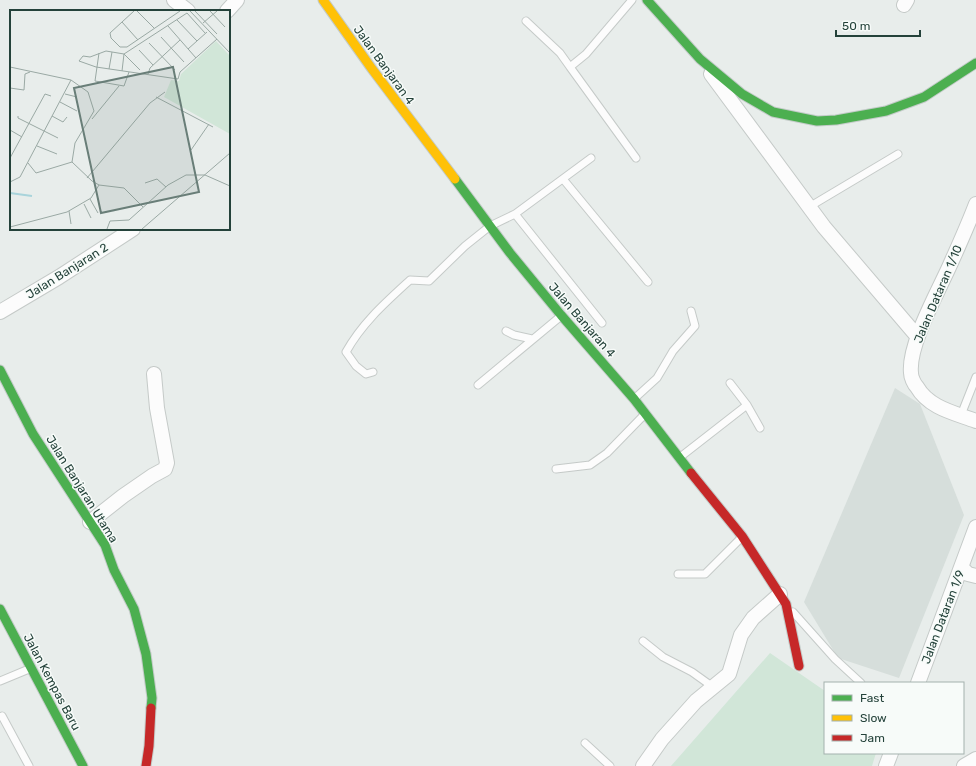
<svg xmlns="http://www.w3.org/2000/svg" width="976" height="766" font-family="Rubik,sans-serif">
  <rect width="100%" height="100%" fill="#e8edeb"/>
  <!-- built -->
  <path fill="#d6dedb" d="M895,388l25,16 44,111 -65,163 -61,-20 -34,-56z"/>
  <!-- green -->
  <path fill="#d1e6d8" d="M770,653l55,38v62h51l-4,13h-201z"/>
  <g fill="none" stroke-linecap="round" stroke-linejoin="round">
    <defs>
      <path id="lane" d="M526,21l34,32 10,14 16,-13 46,-54
        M570,67l66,91
        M563,179l85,103
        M809,207l89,-53
        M515,214l87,109
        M506,331l8,4 18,4
        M373,372l-7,2 -10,-8 -10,-14c16,-29 40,-50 64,-72l19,1 36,-35 25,-20 25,-12 76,-56
        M730,383l17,22
        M478,385l83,-69
        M634,399l23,-21 16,-27 22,-25 -4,-15
        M961,415l15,-38
        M679,458l68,-53 13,23
        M556,469l34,-4 17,-12 37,-38
        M678,574h27l37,-37
        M793,612l42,47 26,24
        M643,641l20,16 29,15 21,15
        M0,681l29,-12
        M2,716l27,50
        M585,743l25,23"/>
      <path id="street" d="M174,0l14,11
        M904,5l3,-5
        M227,11l10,-11
        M711,74l113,153 93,109
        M976,204c-8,21 -17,41 -26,61 -12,27 -42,80 -39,108 0,4 3,11 6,14 12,21 38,26 59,34
        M0,312l59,-35 74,-48
        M90,522l33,-26 29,-20 13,-7 2,-6 -10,-55 -3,-34
        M962,568l6,6 8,2
        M918,683l58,-156
        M643,766l19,-27 34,-38 33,-27 12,-39 12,-17 27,-24
        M886,766l5,-13
        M964,766l12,-7"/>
      <path id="fast" d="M647,0l53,59 42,35 31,18 44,9 19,-1 50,-9 38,-14 52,-34
        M455,179l55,74 51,62 73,84 57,74
        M0,370l33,64 72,111 9,25 20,39 12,45 6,44 -1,10
        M0,609l83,157"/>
      <path id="slow" d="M323,0l49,69 83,110"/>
      <path id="jam" d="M691,473l51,63 44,68 13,62
        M146,766l3,-20 2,-38"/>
    </defs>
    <!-- lane casing -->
    <use href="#lane" stroke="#c5cac8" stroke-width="9"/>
    <!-- street casing -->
    <use href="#street" stroke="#c5cac8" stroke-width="16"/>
    <!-- fast casing -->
    <use href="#fast" stroke="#c3cbc8" stroke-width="11"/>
    <!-- slow casing -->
    <use href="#slow" stroke="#c3cbc8" stroke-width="11"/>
    <!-- jam casing -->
    <use href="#jam" stroke="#c3cbc8" stroke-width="11"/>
    <!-- lane -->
    <use href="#lane" stroke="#fcfcfc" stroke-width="7"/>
    <!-- street -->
    <use href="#street" stroke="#fcfcfc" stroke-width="14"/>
    <!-- fast -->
    <use href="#fast" stroke="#4caf50" stroke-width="9"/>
    <!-- slow -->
    <use href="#slow" stroke="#ffc107" stroke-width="9"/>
    <!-- jam -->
    <use href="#jam" stroke="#c62828" stroke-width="9"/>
  </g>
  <g text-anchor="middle" stroke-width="3" stroke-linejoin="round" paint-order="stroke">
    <!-- street labels -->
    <g font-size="12" fill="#24423a" stroke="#f7fbf9">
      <text transform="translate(384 65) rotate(54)" y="4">Jalan Banjaran 4</text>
      <text transform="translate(67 271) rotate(-32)" y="4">Jalan Banjaran 2</text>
      <text transform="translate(938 294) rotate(-67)" y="4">Jalan Dataran 1/10</text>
      <text transform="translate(582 320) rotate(49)" y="4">Jalan Banjaran 4</text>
      <text transform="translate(82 489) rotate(58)" y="4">Jalan Banjaran Utama</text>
      <text transform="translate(943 617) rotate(-69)" y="4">Jalan Dataran 1/9</text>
      <text transform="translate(52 682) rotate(62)" y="4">Jalan Kempas Baru</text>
    </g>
  </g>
  <!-- overview -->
  <g transform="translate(10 10)">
    <rect width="220" height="220" fill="#e8edeb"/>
    <path d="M206,31l14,15v78l-66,-37 7,-17 8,1 2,-7z" fill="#d1e6d8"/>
    <path fill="none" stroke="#a9d4db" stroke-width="2" d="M0,183l22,3"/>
    <path fill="none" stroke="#9aa9a4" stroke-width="1" d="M124,1l-24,22 1,5 9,9h7l53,-36M127,1l17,17M180,1l40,42M185,1l22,23M200,1l15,16M167,10l20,21M112,12l16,18M193,13l14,-12M158,16l28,32M151,27l23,25M139,33l26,27M178,39l19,-17M129,40l14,15M89,43l-4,28 29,5 5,-14M114,44l-18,-3 -16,6 -7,-1 -4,5 17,6 82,12 2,-7 37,-33M114,44l63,-41 18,20M114,44l16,16M0,57l61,13 17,12 6,19 -19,32 -3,19 20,19 7,4 25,3 19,19M99,59l3,-17M112,61l2,-17M138,64l2,-6 30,-28M0,78l14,2 1,-16 5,-2M55,84l12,3M146,87l57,30M50,92l17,9M8,106v2l40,20M42,106l11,6 4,-5M82,109l27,-33M0,120l12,7M27,136l20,8M181,140l18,-26M0,148l35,-64 6,2M18,153l8,10 36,-11M77,168l63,-75 15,-11M0,172l10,-5 51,-97M135,173l12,-4 9,8M80,189l8,14M74,194l7,14M59,201l2,13M0,217l57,-15 24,-14 8,-13M97,219l3,-8 19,-1 39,-35 18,-10h19l25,11M132,219l88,-76"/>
    <path fill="#697e78" fill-opacity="0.15" stroke="#697e78" stroke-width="2" d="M163,57l26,125 -98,21 -27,-125z"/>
    <rect width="220" height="220" fill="none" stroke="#24423a" stroke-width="2"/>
  </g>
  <!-- legend -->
  <rect x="824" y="682" width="140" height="72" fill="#f7fbf9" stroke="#a3b1ad"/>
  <rect x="832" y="695" width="20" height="6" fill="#4caf50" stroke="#a3b1ad"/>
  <text x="860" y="702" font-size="12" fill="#24423a">Fast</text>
  <rect x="832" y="715" width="20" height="6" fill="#ffc107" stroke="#a3b1ad"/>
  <text x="860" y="722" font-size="12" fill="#24423a">Slow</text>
  <rect x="832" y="735" width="20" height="6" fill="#c62828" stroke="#a3b1ad"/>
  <text x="860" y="742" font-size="12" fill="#24423a">Jam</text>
  <!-- scale -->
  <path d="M836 30v6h84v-6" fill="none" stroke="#24423a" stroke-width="2"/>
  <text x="842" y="30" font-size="12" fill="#24423a" stroke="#f7fbf9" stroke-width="3" paint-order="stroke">50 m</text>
</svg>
